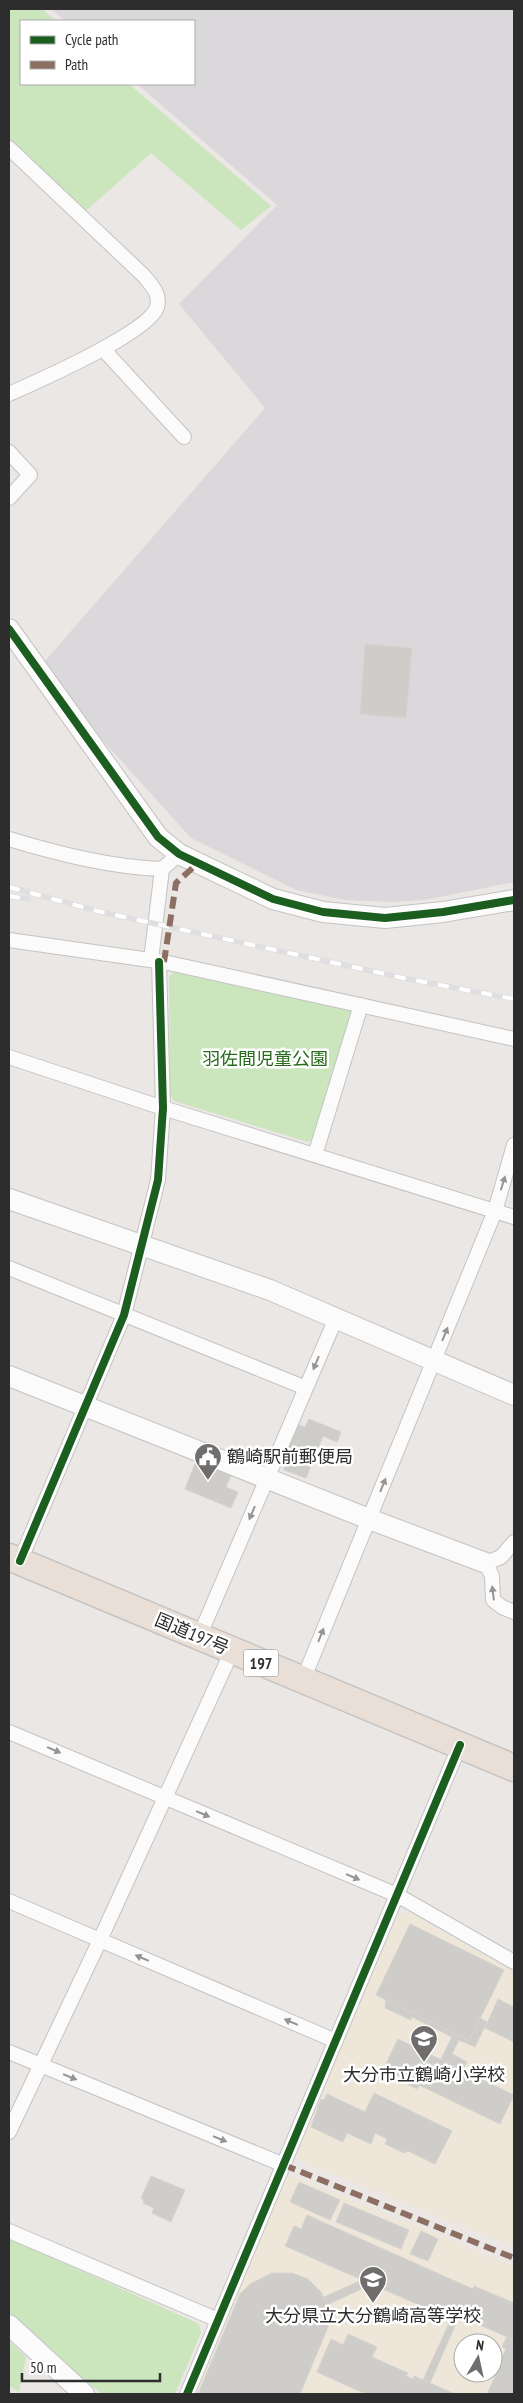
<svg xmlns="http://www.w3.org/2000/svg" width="523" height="2403" font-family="'PT Sans Narrow','Noto Sans JP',sans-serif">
  <rect width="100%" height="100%" fill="#eae7e4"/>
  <!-- industrial -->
  <path fill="#dbd8db" d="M51,9h463v873l-89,18 -34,2 -45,-2 -50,-10 -105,-52 -153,-169 227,-261 -86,-104 98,-99 -140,-121h57v-63h-129z"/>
  <!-- education -->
  <path fill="#ede6d9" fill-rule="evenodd" d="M408,1912l106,60v275l-214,-86 -5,-7 103,-239z
    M293,2176l221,90v128h-320l91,-215zM463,2343h30v30h-30z"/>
  <!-- green -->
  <path fill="#cbe5bd" d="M9,9h33l14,12h-35v63h108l142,122 -30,24 -90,-77 -71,63 -71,-63z
    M174,972l176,36 5,9 -39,120 -8,5 -134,-41 -4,-7 -1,-117z
    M9,2238l190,86 2,9 -26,61h-73l-53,-44 -40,-38z
    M9,2341l17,16 -7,35 -10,-6z"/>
  <!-- building -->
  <path fill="#cfcdca" stroke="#d5d3d0" d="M365,644l47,4 -6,70 -46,-4z
    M309,1419l32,13 -4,10 -14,-6 -17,42 -22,-8v-7l-2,-1 14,-34 3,-3 6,2z
    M196,1461l35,14 -5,12 12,5 -7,16 -46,-19z
    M410,1924l94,46 -35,71 -93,-46z
    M498,1999l16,8v35l-29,-14z
    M386,2000l83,41 11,-23 7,4 -12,25 -16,-7 -7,14 15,8 -4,8 -22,-11 11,-22 -40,-20 -1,3 -26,-12z
    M398,2039l116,56 -14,29 -81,-39 -2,4 -14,-7 1,-4 -20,-10z
    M374,2093l78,38 -17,33 -27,-13 -4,2 -19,-9 2,-5 -12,-6 -4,11 -24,-11 -4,9 -32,-15 10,-28 3,1 3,-6 38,18z
    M151,2176l34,14 -14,32 -19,-9 2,-5 -11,-5 1,-3 -3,-2z
    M299,2182l41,18 -10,20 -40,-18z
    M344,2203l65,27 -8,19 -65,-27z
    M307,2215l166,74 1,-3 40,17v37l-59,-26 -4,5 -166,-73 9,-20 7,3z
    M421,2231l17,8 -10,22 -18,-7z
    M272,2273h20l16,6 13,13 7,16v19l-28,67h-102l42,-100 10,-10z
    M362,2280l10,4 -45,21 -3,-8z
    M451,2319l6,2 -27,62 -7,-3z
    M348,2334l29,13 -5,10 36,16 -2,3 7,3 1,-3 41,18h-89l-49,-22 14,-33 12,6z
    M507,2336l7,4v54h-27l14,-30 -2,-1 7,-14 -4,-2z"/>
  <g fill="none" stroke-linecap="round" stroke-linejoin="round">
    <defs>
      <path id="street" d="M9,148l135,128c7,9 17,18 13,31 -7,25 -121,75 -148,87
        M103,349l81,88
        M9,452l21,23 -21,23
        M9,839c50,15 101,28 153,30l17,-15
        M9,940l155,22 350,77
        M151,960l11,-91
        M9,1057l154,51 351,109
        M315,1155l46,-150
        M9,1268l297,120
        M514,1542l-13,15 -15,6 6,13 1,24 9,7 12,5
        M20,1561l104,-246 34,-135 5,-72 -4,-146
        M199,1637l137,-319
        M303,1680l192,-469 19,-66
        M9,1732l388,163 117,67
        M9,1901l327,140
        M9,2052l275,113
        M9,2132l91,-192 132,-289
        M9,2231l209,89
        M187,2394l273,-649"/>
      <path id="secondary" d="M9,629l149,208 21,17 94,45 50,13 62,6 58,-6 71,-12
        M9,1199l261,91 244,105
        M9,1376l360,143 117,44
        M9,2325l75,69"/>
      <path id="highway" d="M9,1557l505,211"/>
    </defs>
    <!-- street casing -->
    <use href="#street" stroke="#c4c3c4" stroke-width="16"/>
    <!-- secondary casing -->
    <use href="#secondary" stroke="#c4c3c4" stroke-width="22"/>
    <!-- highway casing -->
    <use href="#highway" stroke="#c6c4c3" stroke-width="29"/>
    <!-- street -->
    <use href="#street" stroke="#fcfbfb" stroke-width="14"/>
    <!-- secondary -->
    <use href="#secondary" stroke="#fcfbfb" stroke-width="20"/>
    <!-- highway -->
    <use href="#highway" stroke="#e9dfd6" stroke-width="26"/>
    <defs>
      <path id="rail" d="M9,887l88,24 311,68 106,20
        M9,896l19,3"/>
    </defs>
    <!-- rail casing -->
    <use href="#rail" stroke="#dfdee0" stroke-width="5.5"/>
    <!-- rail -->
    <use href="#rail" stroke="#fff" stroke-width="4" stroke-dasharray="11" stroke-linecap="butt"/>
    <!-- quiet -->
    <path stroke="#8d6e63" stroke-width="6" stroke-dasharray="12 6" stroke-linecap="butt" d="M164,962l12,-79 22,-20
      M284,2165l230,93"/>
    <defs>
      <path id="cycleway" d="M9,629l149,208 21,17 94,45 50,13 62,6 58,-6 71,-12
        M20,1561l104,-246 34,-135 5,-72 -4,-146
        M187,2394l273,-649"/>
    </defs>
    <!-- cycleway casing -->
    <use href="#cycleway" stroke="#fff" stroke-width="11"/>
    <!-- cycleway -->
    <use href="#cycleway" stroke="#1b5e20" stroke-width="8"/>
  </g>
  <!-- one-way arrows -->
  <defs><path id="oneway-solid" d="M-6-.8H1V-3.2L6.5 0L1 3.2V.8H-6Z" transform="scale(1.25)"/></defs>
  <g fill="#949494">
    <use href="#oneway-solid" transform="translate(503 1183) rotate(-73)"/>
    <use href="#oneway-solid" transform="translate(445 1334) rotate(-68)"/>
    <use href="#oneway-solid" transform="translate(316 1363) rotate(113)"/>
    <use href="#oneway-solid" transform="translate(383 1485) rotate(-68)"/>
    <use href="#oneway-solid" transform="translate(252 1513) rotate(113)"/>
    <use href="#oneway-solid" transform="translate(493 1593) rotate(-97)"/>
    <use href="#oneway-solid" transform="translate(321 1635) rotate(-68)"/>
    <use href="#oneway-solid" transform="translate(54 1750) rotate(23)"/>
    <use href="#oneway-solid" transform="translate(203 1814) rotate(23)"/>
    <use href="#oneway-solid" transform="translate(353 1877) rotate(23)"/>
    <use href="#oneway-solid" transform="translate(142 1958) rotate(-157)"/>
    <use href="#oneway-solid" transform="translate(291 2022) rotate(-157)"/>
    <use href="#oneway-solid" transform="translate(70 2077) rotate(22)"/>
    <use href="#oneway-solid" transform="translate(220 2139) rotate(22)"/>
  </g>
  <!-- icons -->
  <defs>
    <symbol id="civic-pin" viewBox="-11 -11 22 30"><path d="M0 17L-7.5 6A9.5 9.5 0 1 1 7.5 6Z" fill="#6f6e6d" stroke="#fff"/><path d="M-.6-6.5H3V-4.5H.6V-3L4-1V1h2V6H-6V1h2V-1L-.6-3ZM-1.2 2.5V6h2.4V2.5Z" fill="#fff"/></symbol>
    <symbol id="school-pin" viewBox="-11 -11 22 30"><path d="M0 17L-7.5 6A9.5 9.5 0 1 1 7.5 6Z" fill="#6f6e6d" stroke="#fff"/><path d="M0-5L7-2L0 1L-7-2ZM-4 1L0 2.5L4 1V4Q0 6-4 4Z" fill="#fff"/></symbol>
  </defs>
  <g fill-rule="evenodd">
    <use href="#civic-pin" x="192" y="1441" width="32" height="43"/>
    <use href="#school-pin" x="408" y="2023" width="32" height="43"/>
    <use href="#school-pin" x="357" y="2264" width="32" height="43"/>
  </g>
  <g text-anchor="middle" stroke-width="5" stroke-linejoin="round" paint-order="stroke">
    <!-- shield labels -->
    <rect fill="#fff" stroke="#6c6c6c" stroke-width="1" x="243.5" y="1649.5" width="35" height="27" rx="4"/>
    <g font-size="16" font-weight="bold" fill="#2d2d2d">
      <text x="261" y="1669">197</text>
    </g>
    <!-- park labels -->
    <g font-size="18" fill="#286a1c" stroke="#fff">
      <text x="265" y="1065">羽佐間児童公園</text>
    </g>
    <!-- poi labels -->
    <g font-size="18" fill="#2d2d2d" stroke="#fff">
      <text x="227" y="1463" text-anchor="start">鶴崎駅前郵便局</text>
      <text x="424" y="2081">大分市立鶴崎小学校</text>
      <text x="373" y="2322">大分県立大分鶴崎高等学校</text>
    </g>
    <!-- street labels -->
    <g font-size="18" fill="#2d2d2d" stroke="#fff">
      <text transform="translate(192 1634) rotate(23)" y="6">国道197号</text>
    </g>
  </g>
  <!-- border -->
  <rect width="523" height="2403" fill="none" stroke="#2d2d2d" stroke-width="20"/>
  <!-- legend -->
  <rect x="20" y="20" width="175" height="65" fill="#ffffff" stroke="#ababab"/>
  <rect x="30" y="36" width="25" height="8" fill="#1b5e20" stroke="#ababab"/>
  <text x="65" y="45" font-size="15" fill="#2d2d2d">Cycle path</text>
  <rect x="30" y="61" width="25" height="8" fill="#8d6e63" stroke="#ababab"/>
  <text x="65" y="70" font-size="15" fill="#2d2d2d">Path</text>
  <!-- north arrow -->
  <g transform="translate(478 2358) rotate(9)"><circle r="24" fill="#ffffff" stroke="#ababab"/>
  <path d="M0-4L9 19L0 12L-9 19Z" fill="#6f6e6d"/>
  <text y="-8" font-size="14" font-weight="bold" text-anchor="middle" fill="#2d2d2d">N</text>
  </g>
  <!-- scale -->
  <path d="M22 2373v8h138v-8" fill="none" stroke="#2d2d2d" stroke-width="2.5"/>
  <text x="30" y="2373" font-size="15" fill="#2d2d2d" stroke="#ffffff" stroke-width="4" paint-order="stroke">50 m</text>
</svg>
